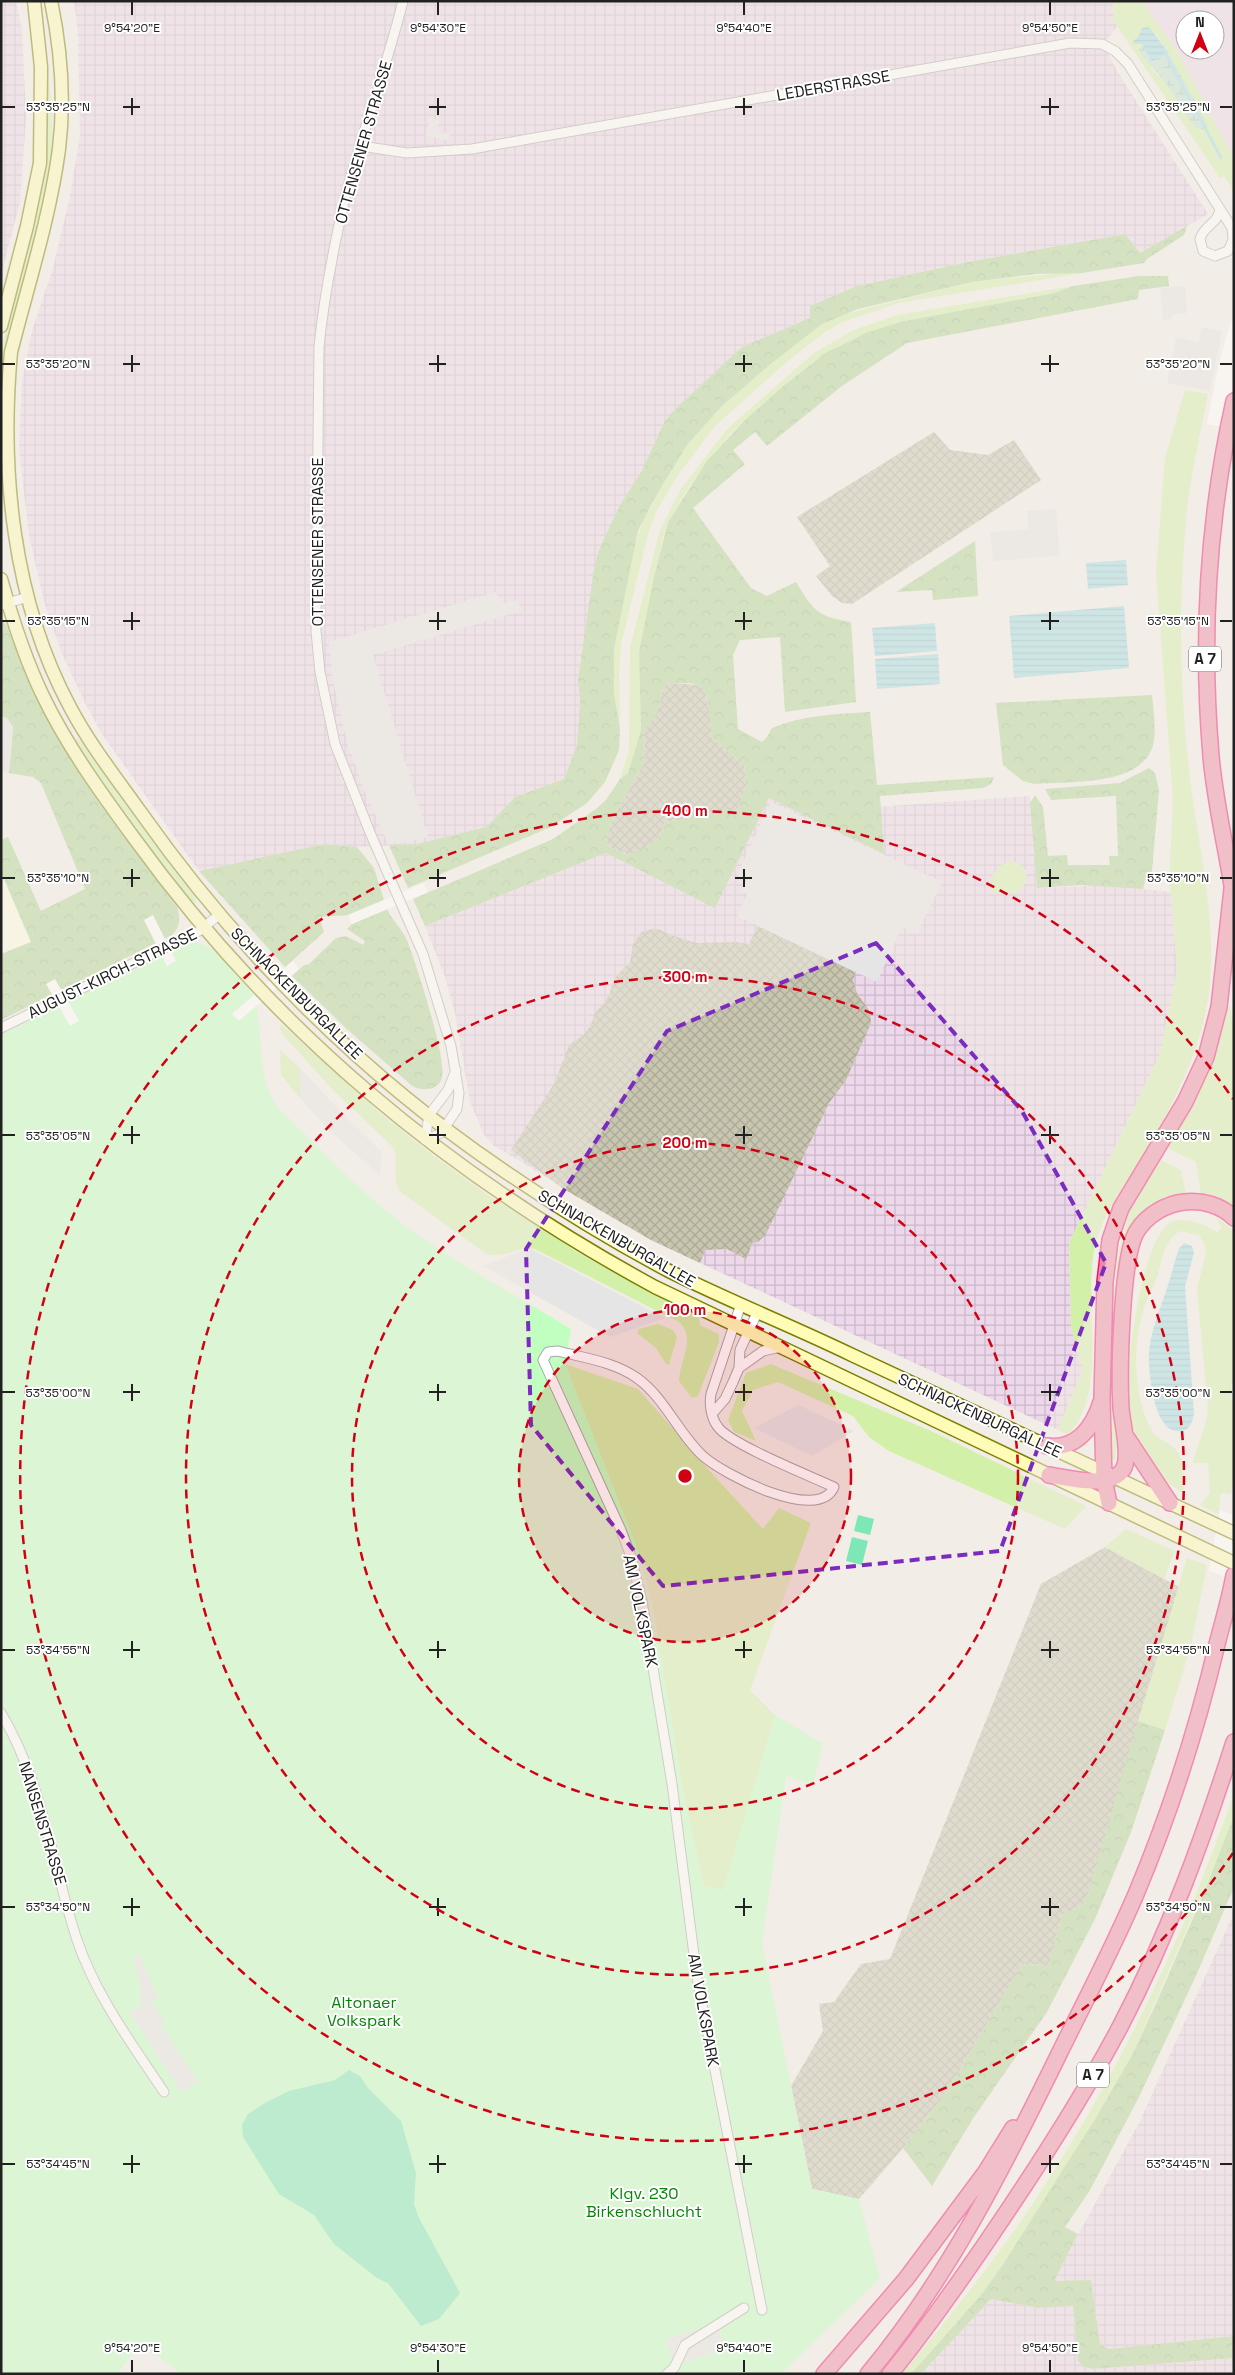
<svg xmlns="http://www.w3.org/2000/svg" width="1235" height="2375" font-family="'Space Grotesk',sans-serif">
  <defs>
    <pattern id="industrial-grid" width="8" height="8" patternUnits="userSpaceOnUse" patternTransform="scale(1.25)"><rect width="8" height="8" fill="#ecd8ea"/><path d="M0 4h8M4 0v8" fill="none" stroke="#cab9c8"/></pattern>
    <pattern id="construction-cross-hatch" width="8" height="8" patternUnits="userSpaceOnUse" patternTransform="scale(1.25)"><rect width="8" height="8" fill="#c8c6b0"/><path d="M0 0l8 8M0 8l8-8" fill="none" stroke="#acaa97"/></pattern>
    <pattern id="forest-crowns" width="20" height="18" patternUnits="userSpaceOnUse" patternTransform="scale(1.25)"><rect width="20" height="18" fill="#afd597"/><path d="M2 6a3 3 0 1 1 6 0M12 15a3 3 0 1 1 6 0" fill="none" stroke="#96b782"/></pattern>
    <pattern id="wetland-marsh" width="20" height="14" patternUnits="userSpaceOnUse" patternTransform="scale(1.25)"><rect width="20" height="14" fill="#c2e2d0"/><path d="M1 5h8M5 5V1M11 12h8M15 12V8" fill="none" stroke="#a6c2b2"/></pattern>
    <pattern id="water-rules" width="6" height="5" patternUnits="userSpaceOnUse" patternTransform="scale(1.25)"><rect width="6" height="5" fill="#a3dbe4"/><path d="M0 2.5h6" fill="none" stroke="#8cbcc3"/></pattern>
  </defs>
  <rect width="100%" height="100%" fill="#f2ede6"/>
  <!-- industrial -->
  <path fill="url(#industrial-grid)" d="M1,1h15l6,28 4,90 -6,83 -19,73z
    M74,1h1039v18l4,7 -13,19 13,26 91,143 -68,39 -15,-19 -157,28 -111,24 -47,32 -68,29 -79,78 -22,47 -21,33 -20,42 -22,133 2,21 -3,44 -13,34 -49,18 -29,30 -69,17 -60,3 -33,-3 -125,27 -97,-137 -17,-31 -22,-47 -17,-47 -17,-73 -10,-87 3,-68 10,-50 21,-63 17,-72 10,-60 -2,-103z
    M1030,796l7,92 69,-3 65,7 6,78 -17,84 -91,189 2,85 12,41 -25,61 -407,-190 -158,-95 -9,-10 -14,-33 -15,-89 -10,-36 -20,-51 181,-73 109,54 54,-109 93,10z
    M1234,1913v423l-124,13 -10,-5 -9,-64 -38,1 86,-158z
    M991,2299l47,9 35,-2 5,55 6,6 9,2 141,-11v16h-313z"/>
  <!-- education -->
  <path fill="#fffde2" d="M1,872l30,70 -30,12z"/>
  <!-- railway -->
  <path fill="#ecd8ea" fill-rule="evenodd" d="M1142,1h92v158l-55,-105zM1185,20h30v30h-30z"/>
  <!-- construction -->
  <path fill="url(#construction-cross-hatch)" d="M934,432l16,18 38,5 26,-15 27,40 -189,124 -10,-1 -10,-7 -16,-20 14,-10 -33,-49z
    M670,683l29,2 5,4 6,23 2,26 32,27 2,21 -9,25 -72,11 -8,19 -28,14 -21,-9 -2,-7 8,-23 30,-53 1,-34 12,-17 7,-26z
    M758,926l97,46 -2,9 4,12 13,19 1,11 -25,57 -17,23 -63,131 -8,8h-5l-7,17 -19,-10 -22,1 -5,13 -49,-23 -89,-52 -51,-38 43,-66 15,-39 14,-10 7,-9 6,-15 9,-8 12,-28 13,-13 3,-18 8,-12 15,-4 18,8 22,7 40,-1 13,2z
    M1105,1547l74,40 -91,307 -6,11 -20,10 -13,50 -27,-1 -74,126 -45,58 -44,51 -47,-10 -21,-103 32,-55 -4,-27 15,-2 27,-38 29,-5 151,-375z"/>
  <!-- grass -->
  <path fill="#d2f0a8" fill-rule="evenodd" d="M1113,1h29l37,53 55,105v32l-10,-15 -4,2 -103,-152 -4,-7zM1155,33l13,19 39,76 -4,2 -9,-3 -30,-46 -10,-9 -15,-25 3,-3 -9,-3 5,-4z
    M48,66c2,32 7,67 2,99 -10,72 -37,141 -49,213v-27l43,-170 3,-29 -1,-84z
    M1063,273h19l-184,30 -55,19 -18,10 -35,27 -75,67 -35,46 -24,40 -6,15 -29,117 -2,27 1,58 -6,-35v-45l21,-104 9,-27 43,-73 35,-39 67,-57 33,-25 19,-9 131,-33z
    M1073,286l-19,7 -154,29 -32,10 -30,14 -25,16 -32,26 -51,46 -40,51 -22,37 -5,15 -24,115 2,78 -13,43 -8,6 9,-29 1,-102 30,-118 21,-41 46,-60 87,-76 40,-23 44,-15z
    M1185,390l23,4c-7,35 -15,71 -20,106 -10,89 -9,181 1,271 8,71 29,148 20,220 -7,60 -37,114 -66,165 -18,29 -40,56 -48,90 -13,57 15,145 -27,189l-10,-5 25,-61 -12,-41 -2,-85 91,-189 17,-84 -6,-78 -2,-7 4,-86 -17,-227 9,-114z
    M77,738l17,18 100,136 2,7 -1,8 -68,-88 -52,-78z
    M1011,861l8,2 7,7v13l-11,11h-20l-5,-6c0,-12 8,-25 21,-27z
    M1227,1007h3l4,20v182l-9,-7 -24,-7 -5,-33 -28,-14 40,-73 10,-29z
    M281,1024l100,90 54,43 53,38 94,60 117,62 1,8 19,9v8l-21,54 -6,2 -13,-17c0,-20 18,-43 0,-59l-144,-73c-17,-3 -33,11 -50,4l-83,-60c-13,-13 -1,-32 -10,-47l-58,-55 -50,-55 -4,-7z
    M280,1050l20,18v30l-19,-23z
    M1158,1159l23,11 5,25c-13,6 -41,16 -50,26 -25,26 -23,144 -23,182 0,20 6,38 2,57l-4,-1 4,-180 3,-24 13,-50z
    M1216,1217l18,14v153h-3v15l3,1v69l-3,25 -10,-1 -3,21 -18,-9 10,-12 -2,-30h-15c4,-19 14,-36 15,-55l-11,-119 9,-36 -1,-8 -6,-10 -19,-4c-17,10 -17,28 -23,46 -4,10 -10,21 -13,31 -12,36 -11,90 8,123 4,7 15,11 21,16 12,9 12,33 10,47l-18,-14 -5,2c-15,-23 -27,-45 -32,-73 -5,-32 14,-171 42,-186 14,-8 35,2 47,9l5,-4z
    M658,1324l15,6 4,7 -8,28 -3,-1 -10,-16 -19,-15 2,-4z
    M565,1364l73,25 70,80 55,60 16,-21 32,15 -61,167 25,25 -52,176 -19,-5 -20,-91 -31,-187 -13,-52z
    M771,1364l160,67 155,75 -21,23 -176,-78 -20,-14 -16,-21 -75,-34 -25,8 -11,21 14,30 -22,-9 -6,-12 18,-47z
    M1126,1529l49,22 -11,28 -59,-32z
    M1187,1558l20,7 -16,80 -26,85 -27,-9z
    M1234,1794v22l-7,21 -95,218 -73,124 -55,84 -23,32 -70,79h-9c38,-46 75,-91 110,-140 95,-135 167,-284 222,-440z"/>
  <!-- forest -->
  <path fill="url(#forest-crowns)" fill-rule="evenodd" d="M1187,226l-3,9 -37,24 -3,4 -62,10 -47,1 -63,8 -114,27 -36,15 -50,39 -50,43 -35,39 -35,58 -14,28 -24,118v45l6,35 -1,21 -14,32 -18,21 -36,24 -143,61 -19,-43 28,-1 69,-17 29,-30 49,-18 13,-34 3,-44 -2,-21 16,-111 6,-22 20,-42 21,-33 22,-47 7,-11 72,-67 68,-29v-12l47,-20 111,-24 157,-28 15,19z
    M1139,276h29l1,10 -30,4 -1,9 -231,44 -65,43 -75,60 -12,-14 -22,18 12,14 -52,44 58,80 16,8 29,-14c18,29 20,34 55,40l5,80 -71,10 -5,-75 -40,3 -7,15 5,74 24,13 5,-5 5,-9c31,-13 64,-14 98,-16l7,73 117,-8 -3,7 -8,4 -103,8 4,58 -115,-56 -54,110 -109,-55 -181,73 -12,-27 140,-60 43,-30 10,-9 14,-21 8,-6 13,-43 -2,-78 15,-75 14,-55 39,-61 37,-40 37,-33 44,-35 43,-21 32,-10 154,-29 19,-7zM670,683c8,1 21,-1 28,2 13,5 12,42 14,53l32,27 2,21 -9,25 -72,11 -8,19 -29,14 -20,-9 -2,-7 8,-23 30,-53 1,-34 12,-16 7,-27z
    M975,541l3,55 -45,4 -1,-10 -36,2z
    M1,619l6,7c12,28 23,57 36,84 35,71 87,134 134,197 4,11 3,20 -5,28l-171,85v-66l30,-12 -30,-70v-32l7,-3 33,74 44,-22 -44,-106 -8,-6 -24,-4 4,-46 -6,-9 -6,-1z
    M1152,695c1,15 5,34 1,50 -11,42 -85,36 -118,39l-12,-3 -20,-16 -7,-62z
    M1149,768l6,5 4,17 -7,81 -7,10 -2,8 -62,-4 -44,3 -7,-85 5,-8 8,12 5,49 19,-1 1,10h42l-1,-9h9l-2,-60 -65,4 -6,-11 75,-6z
    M324,844l33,3 17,21 10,32 -36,15 -29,2 5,15 -39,35 -86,-96z
    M387,909c5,11 14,19 19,29 9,21 41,121 36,139 -1,7 -7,11 -13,12 -7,1 -12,0 -18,-4l-63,-55 -56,-54 12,-11 5,-1 27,-26 10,-2 17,9 2,-4 -18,-12 5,-5z
    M1138,1721l27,9 -34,102 -36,87 -48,93 -73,105 -42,69 -29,-38 45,-58 74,-126 27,1 13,-50 20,-10 6,-11z
    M1234,1816v71l-39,91 -56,119 -50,95 -24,35 13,7 -24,47 37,-1 9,64 9,5 125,-13v22l-141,11 -9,-2 -6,-6 -5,-55 -35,2 -47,-9 -70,75h-10l70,-79 23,-32 91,-144 37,-64 23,-49 48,-111z"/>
  <!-- wetland -->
  <path fill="url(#wetland-marsh)" d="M1142,44l10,18 16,-10 37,67 2,9 -4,2 -9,-3 -30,-46 -21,-24 -4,-8z"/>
  <!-- park -->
  <path fill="#c1ffc0" d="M196,942c20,6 22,12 36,27 6,7 16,15 20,23 15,40 1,80 26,116 40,38 78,80 122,114 54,40 114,72 171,107l-6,35 75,192 13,52 31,187 20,91 19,4 52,-175 48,29 -10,41 -27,-9 -24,167 50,246 47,10 21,79 -99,96h-600l-41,-32 -22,32h-117v-1340l178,-88z"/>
  <!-- pitch -->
  <path fill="#7de8b6" d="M858,1515l16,4 -4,16 -16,-4z
    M852,1537l16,4 -6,24 -16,-4z
    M349,2070l11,6 8,12 33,33 15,52 -2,31 4,12 42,77 -21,26 -18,7 -33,-43 -11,-5 -43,-34 -20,-29 -35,-21 -36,-57 -1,-12 6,-11 17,-11 24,-12 46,-11z"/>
  <!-- parking -->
  <path fill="#e5e5e5" d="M430,118l9,2 -2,11 13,3 -2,6 -22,-4z
    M1185,286l2,27 -15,2v4l-9,1 -3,-32z
    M1202,327l20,4 -12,60 -43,-8 9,-46 22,5z
    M1056,509l4,47 -67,5 -3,-29 38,-3 -1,-18z
    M496,592l5,12 17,-4 3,11 -148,44 55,182 -20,5 -20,2 -25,-57 -16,-45 -14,-62 -4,-38z
    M1,717l6,1 6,9 -4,46 -8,-1z
    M771,802l171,80 -25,52 -15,-7 -25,55 -140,-66 10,-22 -6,-3 6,-12 -10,-4z
    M300,1068l42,45 40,39 -2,24 -54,-49 -26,-29z
    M529,1248l136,70 -55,19 -127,-71z
    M798,1405l56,26 -42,25 -58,-28z
    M139,1954l19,44 -8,4 15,19 -4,4 37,57 -16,11 -53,-81 12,-5 -1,-21 -7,-30z
    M717,2324l8,26 -51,15 -8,-26z"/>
  <!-- water -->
  <path fill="url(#water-rules)" d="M1149,27l19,25 -16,10 -10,-18h-9v-3l5,-4 4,-9z
    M1126,560l2,25 -40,4 -2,-26z
    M1124,606l5,62 -115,10 -5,-62z
    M935,623l2,28 -62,5 -3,-28z
    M938,654l2,30 -63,5 -2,-30z
    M1185,1243l7,3 2,7 -9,33 9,128c-2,8 -3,15 -12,17 -27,5 -32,-50 -33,-68 -1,-29 11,-52 19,-78 4,-12 7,-25 11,-37z"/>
  <!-- pier -->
  <path fill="#fff" d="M1234,310v119l-27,-5 11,-56z
    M424,883l4,9 -76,32 -4,-9z
    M153,915l23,46 -9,5 -23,-46z
    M293,961l6,8 -60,52 -7,-7z
    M55,979l24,42 -9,5 -24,-42z
    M1220,1510l14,6v65l-25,-11z"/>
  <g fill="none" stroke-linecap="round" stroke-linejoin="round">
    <!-- stream -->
    <path stroke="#a3dbe4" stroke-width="3" d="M1164,51l57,107"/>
    <defs>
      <path id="minor" d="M403,1c-16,65 -40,128 -57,193 -12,51 -22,102 -27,153l-3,284 4,41 15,72 36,91 52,119 28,92 8,47 -2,16 -16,24 -16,7 4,-25 19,-25 8,-20
        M361,146l46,7 65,-4 598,-106 32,1 13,7 13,13 104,164 1,12 -5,11 -13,5 -12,-5 -3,-12c3,-13 18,-15 20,-30
        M1,605l27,-8
        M1,1028l198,-97 21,-17
        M741,1304l-30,90c-2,10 0,24 7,33 12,17 92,49 116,60 -16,37 -111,-13 -131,-31 -25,-23 -38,-58 -66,-78 -22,-16 -53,-20 -79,-27l-10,1 -5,8 78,170 9,24 12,47 30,183 25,194 65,332
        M739,1368l24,-17 18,-4
        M712,1414l13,-15 8,-17 6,-14 1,-18 18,-39
        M1,1713c42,70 51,151 76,227 19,56 55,104 87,152
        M667,2374l7,-6 11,-23 59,-37"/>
      <path id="secondary" d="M51,1c10,48 14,98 8,148 -9,68 -31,136 -48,203 -11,119 2,249 59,355 20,38 47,72 72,107 96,136 218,258 355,352 55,38 113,74 172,105 60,30 123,55 183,84 127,59 254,119 382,178
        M1,326l26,-100 13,-63 1,-96 -7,-66
        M1,579c11,39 24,80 42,117 24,50 58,97 91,142 139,192 313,336 521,449l579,276"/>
      <path id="motorway" d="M1234,898c-7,-47 -19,-95 -23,-142 -10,-118 -3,-239 23,-355
        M1127,1438l43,65
        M1047,1446c29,4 46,-18 54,-44
        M1049,1475c19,3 59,14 73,-4 10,-12 0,-48 -1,-63 -2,-34 0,-152 16,-177 10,-16 29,-27 47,-29 18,-2 37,3 50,16
        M1109,1503l-5,-23 -2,-82 3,-116 5,-42 11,-32 64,-106 21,-45 13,-50 13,-118
        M824,2374l82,-95 79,-106 28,-45
        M868,2374c80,-96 136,-208 191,-320 26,-53 54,-106 77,-160 34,-81 61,-165 81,-250 6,-23 13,-46 17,-69
        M890,2374c36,-44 68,-90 100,-137 47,-69 92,-138 131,-212 47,-90 82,-186 113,-283"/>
    </defs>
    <!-- minor casing -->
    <use href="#minor" stroke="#a8a8a8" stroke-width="11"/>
    <!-- secondary casing -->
    <use href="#secondary" stroke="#7c7f00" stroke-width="15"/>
    <!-- motorway casing -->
    <use href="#motorway" stroke="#ed1672" stroke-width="18"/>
    <!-- minor -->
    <use href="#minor" stroke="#fff" stroke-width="9"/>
    <!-- secondary -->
    <use href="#secondary" stroke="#fffcb7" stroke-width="12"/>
    <!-- motorway -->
    <use href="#motorway" stroke="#f087a4" stroke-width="15"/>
  </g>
  <!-- marked area -->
  <path d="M0 0H1235V2375H0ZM876,943l146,168 84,152 -106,288 -337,35 -132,-161 -5,-176 141,-218z" fill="#f2ede6" fill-opacity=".55" fill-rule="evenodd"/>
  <path fill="none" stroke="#7b2cbf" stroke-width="4" stroke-dasharray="10 6" stroke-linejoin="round" d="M876,943l146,168 84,152 -106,288 -337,35 -132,-161 -5,-176 141,-218z"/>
  <!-- ticks -->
  <path fill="none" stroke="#212121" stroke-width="2" d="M132,2v13M438,2v13M744,2v13M1050,2v13M132,98v17M438,98v17M744,98v17M1050,98v17M2,107h13M123,107h17M429,107h17M735,107h17M1041,107h18M1220,107h12M132,355v17M438,355v17M744,355v17M1050,355v17M2,364h13M123,364h17M429,364h17M735,364h17M1041,364h18M1220,364h12M132,612v18M438,612v18M744,612v18M1050,612v18M2,621h13M123,621h17M429,621h17M735,621h17M1041,621h18M1220,621h12M132,869v18M438,869v18M744,869v18M1050,869v18M2,878h13M123,878h17M429,878h17M735,878h17M1041,878h18M1220,878h12M132,1126v18M438,1126v18M744,1126v18M1050,1126v18M2,1135h13M123,1135h17M429,1135h17M735,1135h17M1041,1135h18M1220,1135h12M132,1384v17M438,1384v17M744,1384v17M1050,1384v17M2,1392h13M123,1392h17M429,1392h17M735,1392h17M1041,1392h18M1220,1392h12M132,1641v17M438,1641v17M744,1641v17M1050,1641v17M2,1650h13M123,1650h17M429,1650h17M735,1650h17M1041,1650h18M1220,1650h12M132,1898v18M438,1898v18M744,1898v18M1050,1898v18M2,1907h13M123,1907h17M429,1907h17M735,1907h17M1041,1907h18M1220,1907h12M132,2155v18M438,2155v18M744,2155v18M1050,2155v18M2,2164h13M123,2164h17M429,2164h17M735,2164h17M1041,2164h18M1220,2164h12M132,2360v12M438,2360v12M744,2360v12M1050,2360v12"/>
  <!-- distance rings -->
  <circle cx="685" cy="1476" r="166" fill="#d10012" fill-opacity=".12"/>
  <g fill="none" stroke="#d10012" stroke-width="2.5" stroke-dasharray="9 6">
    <circle cx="685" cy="1476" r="166"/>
    <circle cx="685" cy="1476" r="333"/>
    <circle cx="685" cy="1476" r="499"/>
    <path d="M1233 1853A665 665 0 1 1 1233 1099"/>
  </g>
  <g text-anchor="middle" stroke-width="4" stroke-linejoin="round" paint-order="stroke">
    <!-- shield labels -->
    <g fill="#fff" stroke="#646464" stroke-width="1">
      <rect x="1189" y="646.5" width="32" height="25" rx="4"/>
      <rect x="1077" y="2062.5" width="32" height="25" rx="4"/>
    </g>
    <g font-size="15" font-weight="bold" fill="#212121">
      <text x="1205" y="664">A 7</text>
      <text x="1093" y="2080">A 7</text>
    </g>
    <!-- street labels -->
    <g font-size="16" fill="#212121" stroke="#fff">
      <text transform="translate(833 85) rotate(-10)" y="6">LEDERSTRASSE</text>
      <text transform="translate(363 142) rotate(-74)" y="6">OTTENSENER STRASSE</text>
      <text transform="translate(317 542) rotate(-90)" y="6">OTTENSENER STRASSE</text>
      <text transform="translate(112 973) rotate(-26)" y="6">AUGUST-KIRCH-STRASSE</text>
      <text transform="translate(297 993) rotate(45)" y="6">SCHNACKENBURGALLEE</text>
      <text transform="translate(617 1238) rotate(30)" y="6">SCHNACKENBURGALLEE</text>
      <text transform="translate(980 1415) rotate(25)" y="6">SCHNACKENBURGALLEE</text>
      <text transform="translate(641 1611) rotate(78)" y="6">AM VOLKSPARK</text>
      <text transform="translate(43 1823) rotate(73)" y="6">NANSENSTRASSE</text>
      <text transform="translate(704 2010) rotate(80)" y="6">AM VOLKSPARK</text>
    </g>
    <!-- park labels -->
    <g font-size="16" fill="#028701" stroke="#fff">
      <text x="364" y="2008">Altonaer<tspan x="364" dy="18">Volkspark</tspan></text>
      <text x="644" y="2199">Klgv. 230<tspan x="644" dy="18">Birkenschlucht</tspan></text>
    </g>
  </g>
  <g font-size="12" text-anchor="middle" fill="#212121" stroke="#fff" stroke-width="4" stroke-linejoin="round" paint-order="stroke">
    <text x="132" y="32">9°54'20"E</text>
    <text x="438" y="32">9°54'30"E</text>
    <text x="744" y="32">9°54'40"E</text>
    <text x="1050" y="32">9°54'50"E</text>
    <text x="58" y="111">53°35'25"N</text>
    <text x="1178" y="111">53°35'25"N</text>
    <text x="58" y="368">53°35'20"N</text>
    <text x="1178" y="368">53°35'20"N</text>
    <text x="58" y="625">53°35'15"N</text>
    <text x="1178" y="625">53°35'15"N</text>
    <text x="58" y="882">53°35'10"N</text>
    <text x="1178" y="882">53°35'10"N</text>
    <text x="58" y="1140">53°35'05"N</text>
    <text x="1178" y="1140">53°35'05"N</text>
    <text x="58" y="1397">53°35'00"N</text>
    <text x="1178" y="1397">53°35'00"N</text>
    <text x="58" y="1654">53°34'55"N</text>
    <text x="1178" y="1654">53°34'55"N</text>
    <text x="58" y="1911">53°34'50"N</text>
    <text x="1178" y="1911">53°34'50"N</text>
    <text x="58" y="2168">53°34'45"N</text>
    <text x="1178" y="2168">53°34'45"N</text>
    <text x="132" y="2352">9°54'20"E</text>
    <text x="438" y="2352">9°54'30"E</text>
    <text x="744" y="2352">9°54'40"E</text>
    <text x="1050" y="2352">9°54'50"E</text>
  </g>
  <circle cx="685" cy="1476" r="8" fill="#d10012" stroke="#fff" stroke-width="2.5"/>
  <g font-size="15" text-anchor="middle" font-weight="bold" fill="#d10012" stroke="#fff" stroke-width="4" stroke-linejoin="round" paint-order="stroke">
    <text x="685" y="816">400 m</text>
    <text x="685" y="982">300 m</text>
    <text x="685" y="1148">200 m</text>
    <text x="685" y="1315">100 m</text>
  </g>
  <!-- border -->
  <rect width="1235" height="2375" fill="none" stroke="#212121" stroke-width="5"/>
  <!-- north arrow -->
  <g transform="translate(1200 35)"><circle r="24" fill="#ffffff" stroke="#a6a6a6"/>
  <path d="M0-4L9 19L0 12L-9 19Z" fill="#d10012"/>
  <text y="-8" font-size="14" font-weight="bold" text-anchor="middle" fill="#212121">N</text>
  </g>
</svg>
